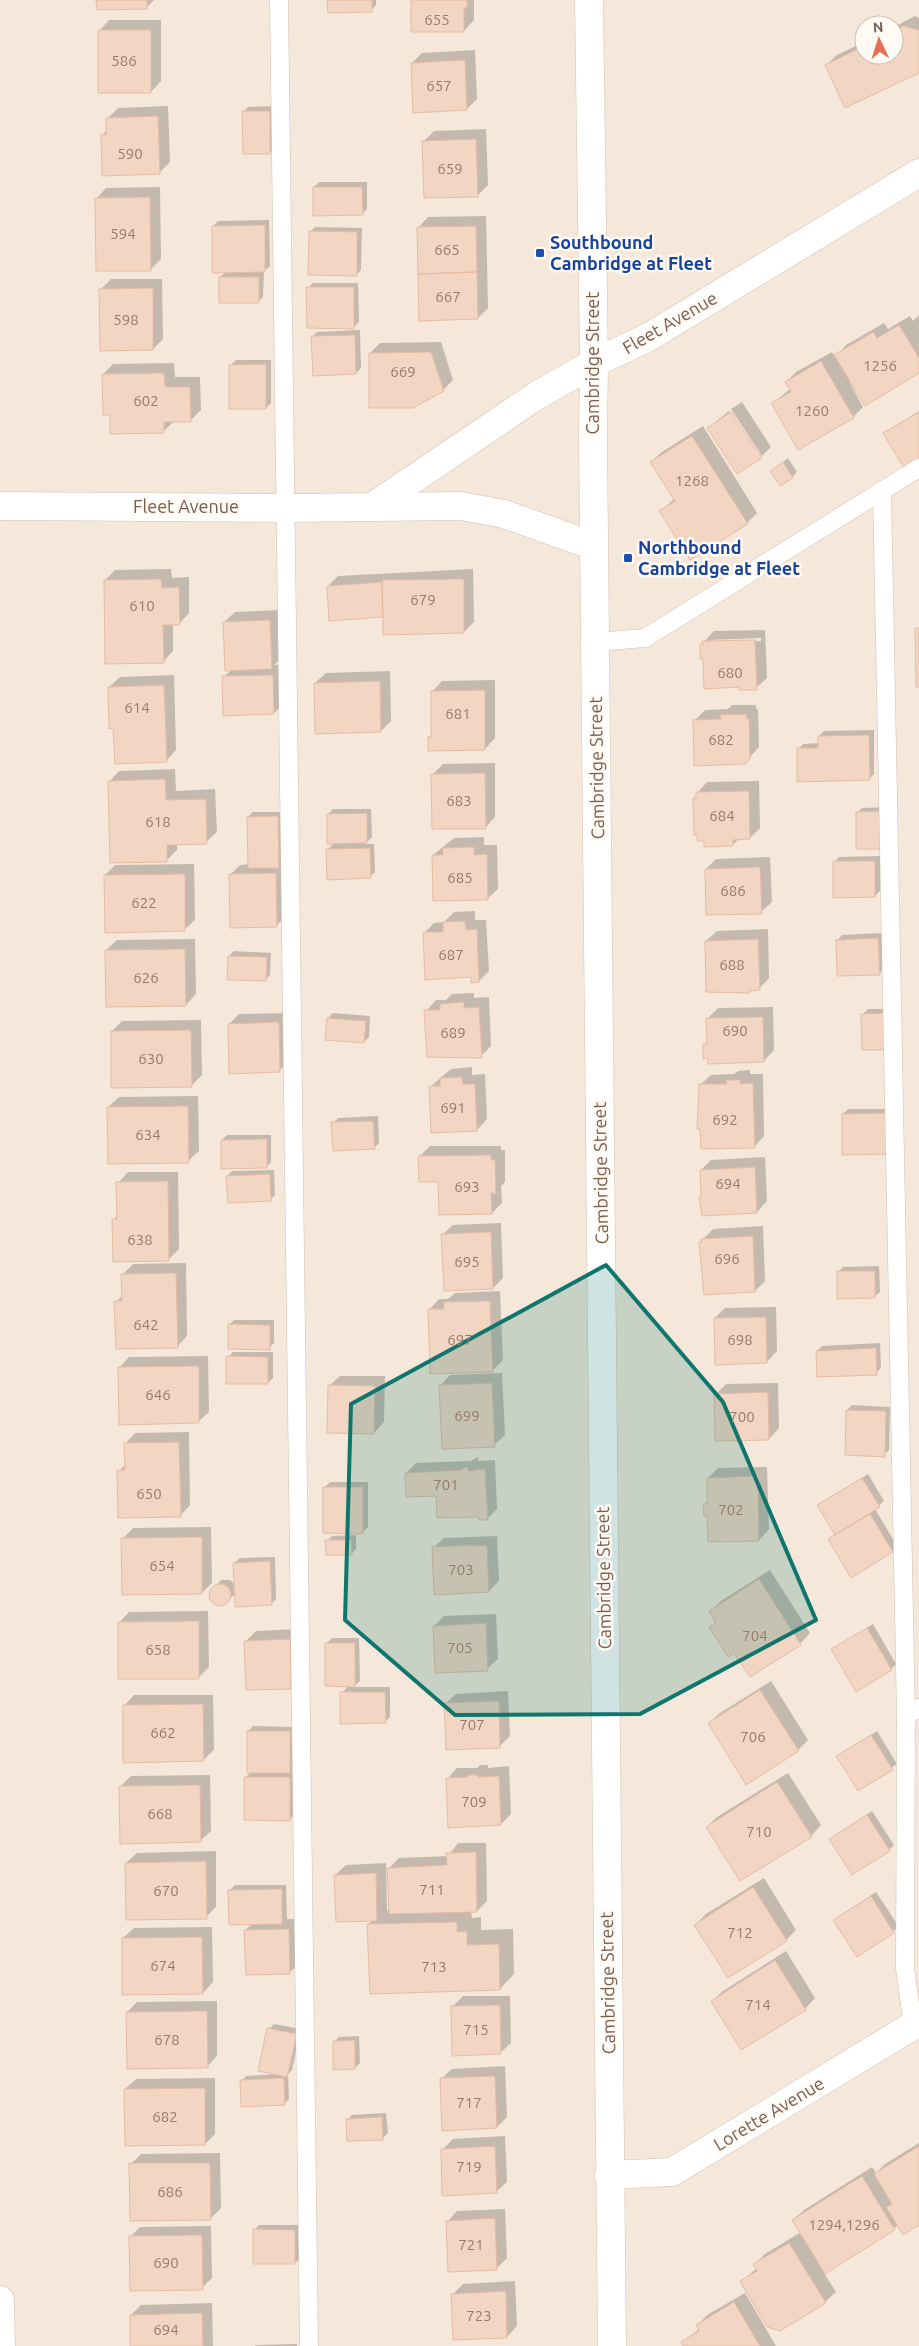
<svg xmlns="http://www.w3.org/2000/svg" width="919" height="2346" font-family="Ubuntu,sans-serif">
  <rect width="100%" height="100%" fill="#fdf6ec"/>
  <!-- residential -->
  <path fill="#f5e8da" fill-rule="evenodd" d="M0,0h919v2346h-919zM864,25h30v30h-30z"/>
  <!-- shadow -->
  <path fill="#0003" fill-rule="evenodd" d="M98,0h56l-8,8z
    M329,0h47v5l-5,5z
    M412,0h62v20l-10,11z
    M915,16l4,2v54l-93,-7 11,-10 27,-13v13h30v-28z
    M109,20h52v61l-10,11 -52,-61z
    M475,50l2,49 -10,10 -55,-46 10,-10z
    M168,106l2,56 -10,10 -58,-37 5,-5v-11l11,-11z
    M274,106l1,41 -5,5 -27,-40 5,-5z
    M486,129l2,56 -11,11 -53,-55 10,-10z
    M319,182h48v27l-5,5 -48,-27z
    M160,187l1,72 -10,10 -55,-70 10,-11z
    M486,216l2,92 -10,10 -60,-90 10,-11z
    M269,220l1,46 -6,5 -1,26 -5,5 -38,-25 6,-5 -13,-46 5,-5z
    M315,227l47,1 -1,42 -5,5 -46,-43z
    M111,279h51l1,60 -10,10 -53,-59z
    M313,283h45l1,39 -5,5 -46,-39z
    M919,315v57l-69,11 13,24 -10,10 -80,-14 17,-14 -4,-7 10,-10 36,-20 3,5 11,-12 38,-22 4,6 22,-13 3,5z
    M360,330l1,38 -5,5 -44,-36 5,-5z
    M441,342l12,38 -10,10 -73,-37 10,-10z
    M236,360h35v43l-5,5 -35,-43z
    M174,363l1,14h25l1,33 -11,11h-16l-10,10 -53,-17 -8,-40 10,-10z
    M742,402l29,45 -9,9 -31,-47z
    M729,411l31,46h2l-24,16 -30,-45z
    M919,411v47l-35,-25z
    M703,426l54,87 -10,10 -86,-12 14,-13 -24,-36 11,-10z
    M788,458l9,14 -5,5 -20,-6z
    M171,569l1,9 17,-1v36l-10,11h-6v27l-10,11 -58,-82 10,-10z
    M473,569l1,53 -10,10 -80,-16 -56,-30 10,-10z
    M280,610l2,48 -8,7h9l1,38 -10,10 -50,-36 7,-7 -7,-48 11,-10z
    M765,630l2,48 -11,10 -16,-2 -36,-28 -3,-13 13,-14zM761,638v3l-51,1v-2z
    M390,671l1,50 -10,10 -66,-48 11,-10z
    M174,675l2,75 -10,11 -51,-34 -6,-40 11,-10z
    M495,680v58l-10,11 -56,-12 3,-3v-42l10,-11z
    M732,705h24v4h2l1,38 -14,16 -51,-42 11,-11 23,-1z
    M874,730v44l-5,5 -71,-30 5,-5 16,-1v-7l5,-5z
    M495,763v54l-10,11 -52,-54 10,-10z
    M175,769l1,22 39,-2 2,43 -11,10 -29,2v6l-10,10 -58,-78 10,-11z
    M759,781l1,47 -10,10h-11l-6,7 -38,-47 2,-5 10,-11z
    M889,807v35l-32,-29 5,-5z
    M333,809h38l1,28 -7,7h9l1,28 -5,5 -43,-27 7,-7 -6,-29z
    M253,812h30l4,103 -11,11 -46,-51 10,-10 9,-1 -1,-47z
    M484,837v8h13l1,44 -11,10 -54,-44 21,-17z
    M880,856v35l-5,5 -41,-34 5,-5z
    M770,857l2,45 -11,10 -55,-43 10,-10z
    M194,864l1,56 -11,10 -79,-55 10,-10z
    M475,911v9h11l3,51 -10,10 -55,-48 10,-10 10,-1 10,-10z
    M768,929l1,49 -10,11 -9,2 -44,-50 11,-10z
    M883,933l1,35 -5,6 -42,-33 5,-6z
    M195,939l1,55 -10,11 -80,-55 11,-10z
    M234,951l37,2 -1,22 -5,5 -36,-24z
    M474,993v5l15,-1 2,49 -10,10 -55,-45 10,-11h10l6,-6z
    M773,1007l1,43 -10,11 -60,-16 4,-4v-23l10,-10z
    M868,1009h23l-4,40 -24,-35z
    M288,1013l2,47 -11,11 -50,-47 10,-10z
    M333,1013l37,3 -1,21 -5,5 -37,-3 1,-21z
    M201,1020l1,55 -11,11 -79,-55 10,-10z
    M472,1067v8l13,-1 2,45 -10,11 -47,-43 21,-18z
    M750,1070v4h13l1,62 -10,11 -54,-62 11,-10 23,-1 4,-3z
    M198,1096l1,55 -11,10 -80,-54 11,-10z
    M848,1109h44v39l-49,-34z
    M378,1116l1,27 -5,5 -41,-25 5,-5z
    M227,1135h44v27l-5,5 -44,-27z
    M430,1146h71v4h4v32l-4,4 1,17 -10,10 -53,-33 -20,-23z
    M765,1157l2,44 -10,11 -57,-14 2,-2 -1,-26 10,-10z
    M274,1170l1,25 -5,5 -43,-24 5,-5z
    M128,1172h50l1,77 -11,11 -55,-40 5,-5v-32z
    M501,1223l2,55 -10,10 -51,-53 11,-10z
    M763,1226l2,55 -10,10 -55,-49 13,-13z
    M186,1263l1,73 -10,11 -61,-45 7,-7 -1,-20 11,-11z
    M879,1266l1,26 -6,5 -36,-25 5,-5z
    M500,1291l3,69 -11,11 -63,-61 10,-11h9l7,-6z
    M776,1307l1,44 -10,11 -52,-44 10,-10z
    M234,1320h40v23l-5,5 -40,-23z
    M880,1343l1,25 -5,5 -59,-22 5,-5z
    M233,1352h40v26l-5,5 -40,-26z
    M208,1356l1,56 -11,10 -79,-54 10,-11z
    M502,1373l3,62 -11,10 -54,-59 10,-11z
    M340,1376h45l-1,46 -10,11 -45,-47z
    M778,1383l1,45 -10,11 -54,-44 11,-11z
    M852,1405l38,2 -1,43 -5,5 -37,-45z
    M189,1432l1,73 -10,11 -61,-45 7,-7 -1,-20 10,-11z
    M478,1457v4l17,-1 2,49 -10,10 -50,-24 -31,-22 10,-10 55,-2z
    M767,1467l2,62 -10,11 -50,-26 -4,-10 3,-3v-23l10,-10z
    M868,1474l16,27 -9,8 22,37 -5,5 -63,-12 7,-6 -17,-28z
    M330,1482h38v45l-5,5 -38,-45z
    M211,1527l1,56 -10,10 -80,-54 11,-11z
    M356,1535v14l-5,5 -24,-13 5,-5z
    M497,1536l2,45 -10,10 -56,-43 11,-10z
    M275,1557l1,42 -5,5 -35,-11 -12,11h-7l-7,-4 1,-9 10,-11h9l5,5 -1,-22 6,-5z
    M770,1570l40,63 -10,11 -65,7 -24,-24 5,-5 -6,-11 11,-10z
    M208,1611l1,56 -10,10 -80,-54 10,-11z
    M496,1614l2,45 -11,10 -53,-43 10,-10z
    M873,1624l23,40 -5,5 -59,-19z
    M300,1629l1,48 -10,10 -45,-46 10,-10z
    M332,1638h27l1,43 -7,6h37v30l-5,5 -43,-29 7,-8 -22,-42z
    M771,1681l37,59 -10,10 -89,-27 11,-10z
    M508,1691l2,45 -10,10 -55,-42 11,-10z
    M134,1695h79l1,55 -11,10 -79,-54z
    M253,1726l41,1 6,82 -10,10 -45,-41 6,-6 -3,-41z
    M877,1731l20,33 -38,26 -21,-33z
    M480,1765h8v3l21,-2 2,48 -10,10 -54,-45 10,-11h20z
    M788,1773l33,52 -10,11 -104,-9 10,-10z
    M210,1775l1,56 -11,10 -79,-55 10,-10z
    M872,1811l22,34 -5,5 -59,-11z
    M458,1843h28l1,58 -10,10h-6l1,7 9,-1v13l32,-1 1,45 -14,15 -131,-65 4,-4 -38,-45 11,-10 40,-2 1,47h3l-1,-42 10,-10 49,-2z
    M216,1851v56l-10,10 -80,-54 11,-10z
    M764,1878l32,52 -10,10 -91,-15 11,-11z
    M235,1885h51l1,34h11l2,44 -11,10 -44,-43 7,-6 -22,-34z
    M876,1892l23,35 -42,28 -23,-35z
    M212,1927l1,55 -10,11 -80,-55 11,-10z
    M786,1951l29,47 -10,11 -63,39 -30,-47 11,-10z
    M463,1996h47l1,47 -11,10 -48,-46z
    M217,2001v55l-10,11 -80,-55 10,-10z
    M274,2024l27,5 -9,41 -4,4 1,25 -5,5 -43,-23 5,-5 32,-2 -9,-45z
    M359,2036l1,27 -5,5 -21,-26 5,-5z
    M505,2066l2,51 -10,10 -56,-48 11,-10z
    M215,2078v56l-10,10 -80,-55 11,-10z
    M386,2113l2,20 -5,5 -36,-18 5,-5z
    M505,2136l2,46 -11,10 -53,-43 10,-10z
    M919,2143v80l-20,2 -75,48 12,19 -11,10 -83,-21 15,-13 -2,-4 10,-10 36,-22 -8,-12 11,-10 68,-43 4,6 9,-9z
    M220,2153l1,55 -10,10 -80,-54 10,-10z
    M505,2209l2,49 -11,11 -49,-47 10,-11z
    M259,2225h41v33l-5,5 -41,-33z
    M211,2226l1,52 -10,10 -72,-51 10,-10z
    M515,2281l2,45 -10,11 -54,-43 10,-10z
    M745,2293l31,53h-91l-2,-4 16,-13 -2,-3 10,-11z
    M212,2303l1,43h-81l-1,-31 10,-10z
    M297,2344v2h-42l1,-1z"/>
  <!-- building -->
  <path fill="#f3d5c3" stroke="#e6bba3" d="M96,0h51v9l-50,1z
    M327,0h45v12l-44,1z
    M411,0h56v8h-3v24h-53z
    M903,26l16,4v43l-74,35 -20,-43 39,-19v9h30v-24z
    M98,30h53v63h-53z
    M465,60l2,50 -54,3 -2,-50z
    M242,111h28v43h-27z
    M158,116l2,58 -58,2 -1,-42 5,1v-17z
    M476,139l2,58 -54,1 -2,-57z
    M313,187h49l1,28 -50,1z
    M150,197l1,74h-55l-1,-73z
    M265,225v47l-53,1v-47z
    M476,226l1,46 -59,2 -1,-47z
    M309,231l48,1v44l-49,-1z
    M477,272l1,47 -59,2 -1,-47z
    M219,277h40v26h-40z
    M306,287h48v42l-47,-1z
    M153,288v62l-53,1 -1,-62z
    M899,325l20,33v15l-54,33 -31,-51 39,-23 4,6z
    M355,335l1,39 -43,2 -2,-40z
    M431,352l13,39 -31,17h-44v-55z
    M821,361l33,57 -56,32 -27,-47 20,-11 -6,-10z
    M266,364v45h-37v-44z
    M164,373l1,14h25l1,35h-27v11l-54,1v-19h-7l-1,-41z
    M731,412l31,46 -25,16 -30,-46z
    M919,412v47l-15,9 -21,-35z
    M692,436l56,88 -58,36 -31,-49 16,-10 -25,-39z
    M783,462l10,16 -13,8 -10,-15z
    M161,579l1,9 17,-1 1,38h-17l1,38 -59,1 -1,-84z
    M464,579v54l-81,2 -1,-55z
    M382,582l1,35 -54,4 -2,-35z
    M270,620l2,49 -47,2 -2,-49z
    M915,628h4v59h-3z
    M755,640l2,50h-18v-3l-35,2 -1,-30h-3v-15h3l-1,-3z
    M273,675l1,39 -51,2 -1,-40z
    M380,681l1,51 -66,2 -1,-51z
    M164,685l3,77 -52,2 -2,-36 -4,1 -1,-42z
    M485,690v60l-57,1v-14h3v-46z
    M747,714l-1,5 3,-1 1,41 -5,5 -51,2 -1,-46 28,-1 -1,-4z
    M869,735l1,45 -73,2v-34h21v-12z
    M485,773l1,56h-54l-1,-55z
    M165,779l1,21 40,-1 1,45 -40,1v17l-57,1 -2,-82z
    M749,791l1,48 -17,1v6l-29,1v-6h-7v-6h-3l-1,-37h3v-6z
    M884,811v38h-28v-37z
    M367,813v30l-40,1v-30z
    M278,816l1,52h-31l-1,-51z
    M474,847v8l13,-1 1,46 -55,1 -1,-46h11v-7z
    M370,848l1,30 -44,2 -1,-31z
    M833,861h42v36l-42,1z
    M760,867l2,47 -56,1 -1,-46z
    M276,873l1,54 -47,1 -1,-54z
    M185,874v57l-80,2 -1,-58z
    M465,921l1,9 11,-1 2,53 -8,1v-6l-46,3 -2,-48h20v-10z
    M878,938l2,37 -43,1 -1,-36z
    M758,939l2,51 -10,1v2l-44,-1 -1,-51z
    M185,949l1,57 -80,1 -1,-57z
    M228,956l39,1 -1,24 -39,-1z
    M464,1002v6l15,-1 3,51 -55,-1 -3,-47h16v-6z
    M887,1013v37h-25l-1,-36z
    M763,1017l1,45 -56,2v-6l-5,1v-15h4l-1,-26z
    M327,1018l39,3 -2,22 -39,-3z
    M279,1022l1,50 -51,2 -1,-50z
    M191,1030l1,57 -81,1v-57z
    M462,1077l1,7h12l2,47 -46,2 -2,-47h11v-8z
    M726,1080h15l-1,4 13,-1 2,65 -54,1 -1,-20h-3l2,-45h28z
    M188,1106l1,57 -81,1 -1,-57z
    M887,1113l1,41 -46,1v-41z
    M373,1121l2,28 -42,2 -2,-29z
    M267,1139v29l-46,1v-29z
    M491,1155v5h4l1,34 -5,-1 1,21 -53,1 -1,-33h-19l-1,-26z
    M755,1167l2,46 -55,3 -3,-18h2l-1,-28z
    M270,1174l1,27 -43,2 -2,-27z
    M168,1181l1,80 -56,1 -1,-43h5l-1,-37z
    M491,1232l2,57 -49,2 -3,-57z
    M753,1236l2,56 -51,3 -5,-53h3l-1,-3z
    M837,1271h38v27l-38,1z
    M176,1273l2,75 -62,1 -2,-48h8l-1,-27z
    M490,1301l3,71 -63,2 -2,-65h16l-1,-7z
    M766,1317l1,46 -52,2 -1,-47z
    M228,1324l42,1v25l-42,-1z
    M876,1348l1,27 -60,2 -1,-26z
    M226,1356l42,1v27h-42z
    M199,1366v57l-80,2 -1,-58z
    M492,1383l3,64 -53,2 -3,-64z
    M328,1385l47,1 -1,48 -47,-1z
    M768,1392l1,48 -54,1 -1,-47z
    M846,1410l40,1 -1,46 -40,-2z
    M179,1442l2,75 -63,1 -1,-48h8l-1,-27z
    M468,1467v4l17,-2 3,51h-9v-3l-42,1 -1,-22 -30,1 -1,-24 57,-3 1,-2z
    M758,1476l1,65 -51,1 -1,-26h-3l-1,-12h4v-26z
    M862,1478l18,29 -45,28 -18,-30z
    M323,1487h40v47l-40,-1z
    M870,1514l23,38 -42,26 -23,-39z
    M202,1537v57l-80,1 -1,-57z
    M325,1540h26l1,15h-26z
    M471,1545l16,1 2,46 -55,3 -2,-48z
    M270,1561l2,44 -37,2 -2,-44z
    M759,1579l42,66 -51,32 -16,-24 -6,4 -19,-30 7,-4 -7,-12z
    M209 1595a11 11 0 1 1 22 0a11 11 0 1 1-22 0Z
    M199,1621v58h-81v-57z
    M486,1623l2,48 -53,2 -2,-47z
    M867,1628l25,42 -36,22 -25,-43z
    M290,1639l1,50 -45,1 -2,-49z
    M325,1643h30v44l-30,-1z
    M760,1690l39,61 -53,34 -38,-62z
    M340,1692h45l1,31 -46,1z
    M499,1701l1,47 -54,2 -2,-47z
    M203,1704l1,57 -81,2v-58z
    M247,1731h43v42h-43z
    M871,1735l22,35 -35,21 -22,-35z
    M468,1775h10v2l21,-1 2,49 -53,3 -2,-50 22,-1z
    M244,1777h46v44l-46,-1z
    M777,1782l35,55 -72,44 -34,-54z
    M200,1785l1,57 -81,2 -1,-58z
    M867,1815l23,36 -38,24 -23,-36z
    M476,1852l1,60 -88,2 -2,-46 60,-3 -1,-12z
    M206,1861l1,58 -81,1 -1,-57z
    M376,1873l1,48 -41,1 -2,-47z
    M753,1887l34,54 -59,37 -34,-53z
    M282,1889v35l-53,1 -1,-35z
    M871,1896l23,37 -37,24 -24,-37z
    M457,1922v10l10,-1v14l32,-1 1,46 -130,4 -3,-70z
    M289,1929l1,45 -44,1 -2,-45z
    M202,1937l1,57 -81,1v-57z
    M775,1960l31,50 -65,40 -30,-49z
    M500,2005l1,49 -49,2 -1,-50z
    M207,2011l1,57 -81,1 -1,-57z
    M267,2028l30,6 -10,43 -29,-6z
    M355,2040v29l-22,1v-29z
    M495,2076l2,52 -55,3 -2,-53z
    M284,2078l1,27 -44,2 -1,-27z
    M205,2088v57l-80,1 -1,-57z
    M382,2117l1,23 -36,1 -1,-22z
    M495,2146l2,47 -55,3 -1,-47z
    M919,2146v79l-16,10 -17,-28 6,-3 -18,-30z
    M129,2163h81l1,57 -81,1z
    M862,2176l33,54 -70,44 -33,-54z
    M495,2218l2,52 -49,2 -2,-51z
    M253,2229l42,1v34h-42z
    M202,2235l1,55 -73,1 -1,-55z
    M789,2243l37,60 -46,28 -13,-4 -27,-46 17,-10 -4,-7z
    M506,2291l1,47 -54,2 -2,-46z
    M734,2302l26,44h-77l-2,-4 18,-11 -3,-6z
    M202,2313l1,33h-73v-31z"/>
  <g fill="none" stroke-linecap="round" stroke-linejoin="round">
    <defs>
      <path id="lane" d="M279,0l30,2346
        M882,490l24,1226
        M596,642l49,-4 274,-170
        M913,2026l-8,-58 1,-252 13,-8"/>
      <path id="street" d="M0,506l287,2 174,-2 43,8 90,32
        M372,507l164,-111 58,-33 55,-26 270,-164
        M609,2175l63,-3 247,-150
        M0,2300l1,46"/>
      <path id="secondary" d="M589,0l5,363 -1,74 19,1909"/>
    </defs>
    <!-- lane casing -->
    <use href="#lane" stroke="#d1beb0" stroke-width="19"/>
    <!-- street casing -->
    <use href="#street" stroke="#d1beb0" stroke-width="29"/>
    <!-- secondary casing -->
    <use href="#secondary" stroke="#d6c0b0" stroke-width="29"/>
    <!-- lane -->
    <use href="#lane" stroke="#fff" stroke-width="18"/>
    <!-- street -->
    <use href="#street" stroke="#fff" stroke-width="28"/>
    <!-- secondary -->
    <use href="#secondary" stroke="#fff" stroke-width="28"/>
  </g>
  <!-- marked area -->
  <path fill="#0f766e" fill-opacity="0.2" stroke="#0f766e" stroke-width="4" stroke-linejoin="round" d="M606,1265l117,137 93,218 -176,94 -185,1 -110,-95 6,-216z"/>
  <!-- markers -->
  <g fill="#1a4fb4" stroke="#fffaf3" stroke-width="2">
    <rect x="535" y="248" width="10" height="10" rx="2.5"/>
    <rect x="623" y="553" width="10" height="10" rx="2.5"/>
  </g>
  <g text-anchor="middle" stroke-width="5" stroke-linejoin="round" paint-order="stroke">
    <!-- number labels -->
    <g font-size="15" fill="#987a6a">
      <text x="437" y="25">655</text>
      <text x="124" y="66">586</text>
      <text x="439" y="91">657</text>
      <text x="130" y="159">590</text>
      <text x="450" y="174">659</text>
      <text x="123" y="239">594</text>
      <text x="447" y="255">665</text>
      <text x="448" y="302">667</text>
      <text x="126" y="325">598</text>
      <text x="880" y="371">1256</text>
      <text x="403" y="377">669</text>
      <text x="146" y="406">602</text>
      <text x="812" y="416">1260</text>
      <text x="692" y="486">1268</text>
      <text x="423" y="605">679</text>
      <text x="142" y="611">610</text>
      <text x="730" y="678">680</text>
      <text x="137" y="713">614</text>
      <text x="458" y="719">681</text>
      <text x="721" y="745">682</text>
      <text x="459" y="806">683</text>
      <text x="722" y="821">684</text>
      <text x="158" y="827">618</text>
      <text x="460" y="883">685</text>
      <text x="733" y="896">686</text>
      <text x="144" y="908">622</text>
      <text x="451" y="960">687</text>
      <text x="732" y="970">688</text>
      <text x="146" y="983">626</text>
      <text x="735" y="1036">690</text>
      <text x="453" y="1038">689</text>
      <text x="151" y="1064">630</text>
      <text x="453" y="1113">691</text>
      <text x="725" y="1125">692</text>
      <text x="148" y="1140">634</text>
      <text x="728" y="1189">694</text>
      <text x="467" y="1192">693</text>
      <text x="140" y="1245">638</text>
      <text x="727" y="1264">696</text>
      <text x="467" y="1267">695</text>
      <text x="146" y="1330">642</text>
      <text x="460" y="1345">697</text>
      <text x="740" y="1345">698</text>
      <text x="158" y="1400">646</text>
      <text x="467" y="1421">699</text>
      <text x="742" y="1422">700</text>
      <text x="446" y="1490">701</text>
      <text x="149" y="1499">650</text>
      <text x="731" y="1515">702</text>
      <text x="162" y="1571">654</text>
      <text x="461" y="1575">703</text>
      <text x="755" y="1641">704</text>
      <text x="460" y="1653">705</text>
      <text x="158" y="1655">658</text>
      <text x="472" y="1730">707</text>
      <text x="163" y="1738">662</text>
      <text x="753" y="1742">706</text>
      <text x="474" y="1807">709</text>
      <text x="160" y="1819">668</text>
      <text x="759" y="1837">710</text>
      <text x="432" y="1895">711</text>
      <text x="166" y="1896">670</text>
      <text x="740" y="1938">712</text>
      <text x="163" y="1971">674</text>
      <text x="434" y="1972">713</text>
      <text x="758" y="2010">714</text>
      <text x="476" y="2035">715</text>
      <text x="167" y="2045">678</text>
      <text x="469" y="2108">717</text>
      <text x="165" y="2122">682</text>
      <text x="469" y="2172">719</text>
      <text x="170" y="2197">686</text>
      <text x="844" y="2230">1294,1296</text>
      <text x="471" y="2250">721</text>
      <text x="166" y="2268">690</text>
      <text x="479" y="2321">723</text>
      <text x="166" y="2335">694</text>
    </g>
    <!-- transit labels -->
    <g font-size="18" font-weight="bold" fill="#164399" stroke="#fffaf3" text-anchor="start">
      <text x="550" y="249">Southbound<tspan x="550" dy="21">Cambridge at Fleet</tspan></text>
      <text x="638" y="554">Northbound<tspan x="638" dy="21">Cambridge at Fleet</tspan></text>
    </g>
    <!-- street labels -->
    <g font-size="18" fill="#7a5c4d" stroke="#fffaf3">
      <text transform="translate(670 323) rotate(-30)" y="6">Fleet Avenue</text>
      <text transform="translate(593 363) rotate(-90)" y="6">Cambridge Street</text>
      <text x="186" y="513">Fleet Avenue</text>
      <text transform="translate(597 768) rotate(-91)" y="6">Cambridge Street</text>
      <text transform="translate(601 1173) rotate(-91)" y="6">Cambridge Street</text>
      <text transform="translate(604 1578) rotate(-91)" y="6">Cambridge Street</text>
      <text transform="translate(608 1983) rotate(-91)" y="6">Cambridge Street</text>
      <text transform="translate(769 2114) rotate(-31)" y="6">Lorette Avenue</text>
    </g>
  </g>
  <!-- north arrow -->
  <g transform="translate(879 40) rotate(356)"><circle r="24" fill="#fffaf3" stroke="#cabbb1"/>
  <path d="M0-4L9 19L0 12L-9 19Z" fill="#e76f51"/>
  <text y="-8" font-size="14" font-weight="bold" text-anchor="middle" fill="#7a5c4d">N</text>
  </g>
</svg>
